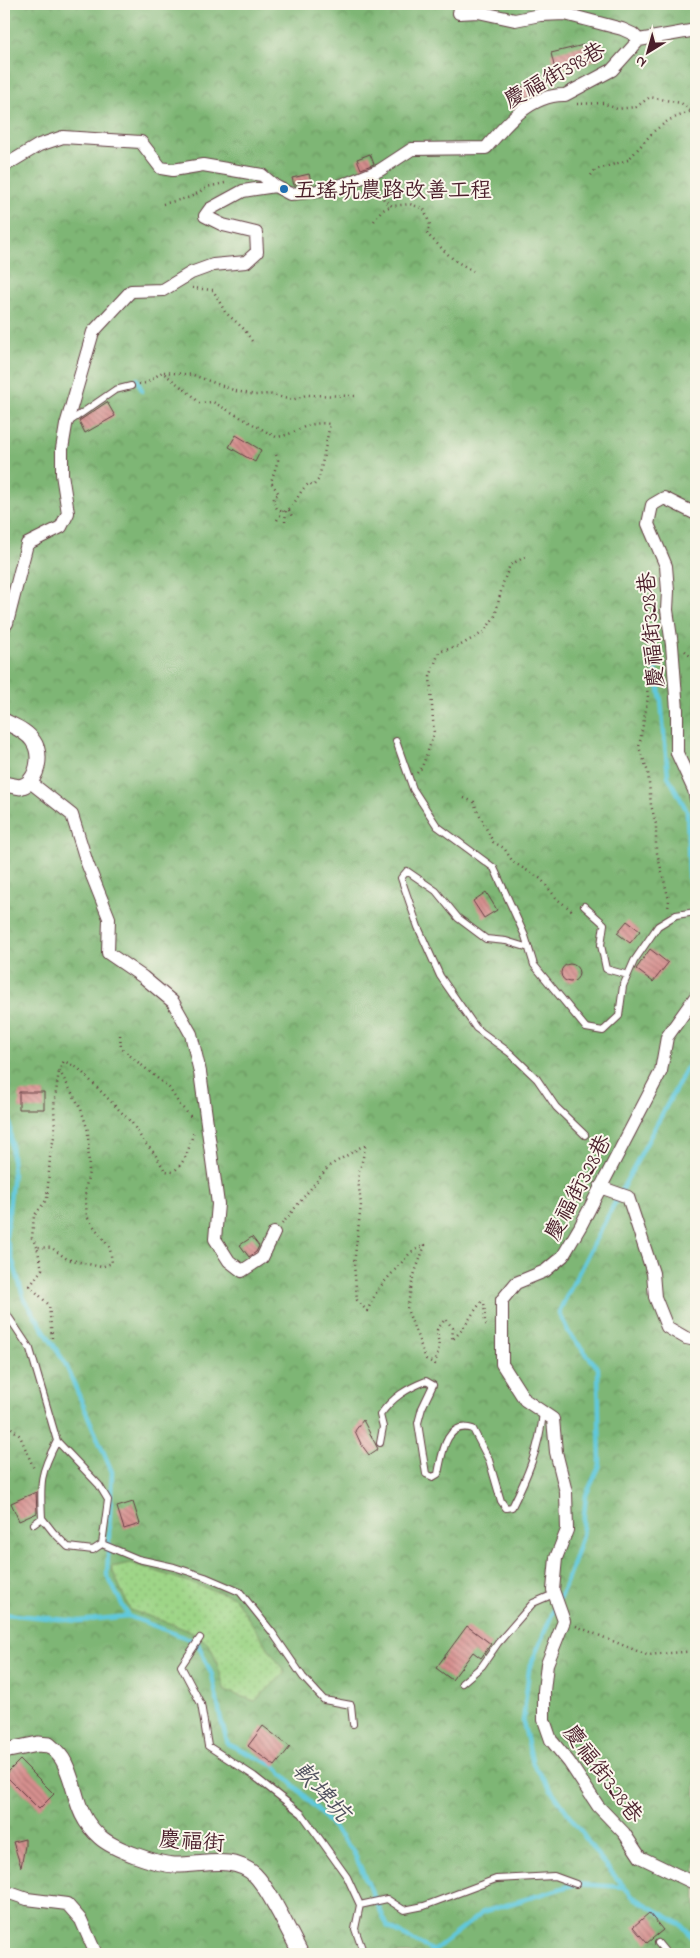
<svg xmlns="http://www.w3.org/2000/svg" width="700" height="1958" font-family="'Indie Flower','LXGW WenKai TC',sans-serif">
  <defs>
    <pattern id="forest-crowns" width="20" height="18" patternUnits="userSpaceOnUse" patternTransform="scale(1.25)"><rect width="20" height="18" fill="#7eb674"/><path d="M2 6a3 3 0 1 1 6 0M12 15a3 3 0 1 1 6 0" fill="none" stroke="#69935f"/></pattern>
    <pattern id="park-dots" width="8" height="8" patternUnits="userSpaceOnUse" patternTransform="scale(1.25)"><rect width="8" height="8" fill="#9ed587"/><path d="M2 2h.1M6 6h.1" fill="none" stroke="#8ab675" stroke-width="1.8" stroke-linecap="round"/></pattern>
    <pattern id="building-back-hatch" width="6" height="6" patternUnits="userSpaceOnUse" patternTransform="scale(1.25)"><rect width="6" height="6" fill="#d6908f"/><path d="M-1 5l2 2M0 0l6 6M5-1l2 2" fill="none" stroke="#b07575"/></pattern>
  </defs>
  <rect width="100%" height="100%" fill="#fbf7ec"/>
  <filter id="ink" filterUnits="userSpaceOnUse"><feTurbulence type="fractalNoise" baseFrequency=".02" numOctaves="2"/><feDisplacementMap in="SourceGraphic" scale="10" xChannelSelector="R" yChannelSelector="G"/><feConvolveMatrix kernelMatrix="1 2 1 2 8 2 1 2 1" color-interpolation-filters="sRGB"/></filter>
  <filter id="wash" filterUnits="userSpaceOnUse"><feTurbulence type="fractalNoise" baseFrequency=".0096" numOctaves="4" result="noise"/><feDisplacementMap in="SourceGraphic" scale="20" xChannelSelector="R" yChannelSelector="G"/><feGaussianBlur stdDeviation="1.12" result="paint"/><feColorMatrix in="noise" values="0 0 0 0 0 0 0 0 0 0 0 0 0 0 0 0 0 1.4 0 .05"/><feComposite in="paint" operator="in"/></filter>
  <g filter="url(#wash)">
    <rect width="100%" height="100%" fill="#eee9ce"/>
    <!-- forest -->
    <path fill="url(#forest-crowns)" stroke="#646a50" d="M4,4h692v1950h-692z"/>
    <!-- park -->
    <path fill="url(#park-dots)" stroke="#747a59" d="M131,1563l103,34 51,76 -30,28 -30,-10c-3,-10 -10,-40 -17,-47 -11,-14 -60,-28 -78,-34l-19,-43z"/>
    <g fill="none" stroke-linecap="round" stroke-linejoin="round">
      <!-- stream -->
      <path stroke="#60c8db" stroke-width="4.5" d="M137,379l5,12
        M653,651l8,50 7,75 19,35 2,65 7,32
        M6,1061l7,112 -7,65 18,61 41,64 47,109 -5,103 21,41
        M559,1600l9,-22 14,-42 4,-41 14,-30 -2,-97 -29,-35 -10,-21c43,-89 92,-175 137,-262
        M555,1607l-26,62 -6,53 10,42 68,96 32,37 49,28 14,17
        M4,1614l75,7 49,-5 69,26 15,33 9,45 7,24 47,22 40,41 38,44 35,76 45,24 50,-39 93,-28 48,3"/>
    </g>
    <g id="blocks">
      <!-- building -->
      <path fill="url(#building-back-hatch)" d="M596,42l4,17 -45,11 -4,-17z
        M532,84l3,9 -13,8 -4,-13z
        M370,154l4,10 -13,5 -4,-10z
        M309,174l3,10 -18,1 -2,-7z
        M107,402l8,14 -30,17 -6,-12z
        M236,435l25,15 -6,12 -26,-15z
        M486,892l11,18 -13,8 -11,-17z
        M627,921l13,10 -10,12 -13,-10z
        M650,949l18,14 -15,19 -17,-13z
        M561 973a9 9 0 1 1 18 0a9 9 0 1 1-18 0Z
        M19,1092h25v17h-25z
        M252,1237l7,9 -3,6 -7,5 -9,-12z
        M363,1420l15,29 -9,6 -8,-11 -6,-13z
        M36,1492l1,21 -18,8 -8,-18z
        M133,1502l7,22 -16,5 -7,-22z
        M467,1626l24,18 -10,14 -8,-6 -21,28 -16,-12z
        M263,1726l27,21 -15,19 -27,-20z
        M20,1760l34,34 -15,15 -34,-34z
        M25,1839v7l-4,21 -8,-25z
        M649,1913l14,17 -16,13 -14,-16z"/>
    </g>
  </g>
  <g filter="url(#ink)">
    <use href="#blocks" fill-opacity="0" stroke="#633d43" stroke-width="1"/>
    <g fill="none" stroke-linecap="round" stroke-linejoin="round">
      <defs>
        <path id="service" d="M69,422l46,-32 16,-4
          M396,741l17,48 24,37 57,42 31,68 9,29 52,63 17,3 16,-15 4,-30 11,-25 24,-35 18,-11 20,-3
          M584,906l20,18 -3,21 5,24 22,6
          M529,948l-23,-7 -20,-2 -28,-21 -22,-27 -29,-20 -6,7 17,49 22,49 36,52 34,25 27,26 19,28 29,28
          M4,1310l26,39 27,92 42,44 9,15 -6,44 36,15 36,8 31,10 35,15 32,40 31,45 21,23 27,5 2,19
          M380,1443l3,-16 -3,-12c13,-18 26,-26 46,-34l7,4 -11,23 -4,15 8,51 7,3 5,-3c4,-19 7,-54 35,-45l16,31 12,41 5,7 6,-1c15,-30 28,-60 31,-95
          M42,1518c-2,-36 -2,-45 15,-77
          M34,1524l8,-6 11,14 15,15 25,3 9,-6
          M200,1638l-19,28 20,38 7,42 46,30 48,38 45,63 13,28
          M462,1683l20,-17 16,-23 35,-40 21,-9
          M658,1943l9,11
          M364,1954l-9,-25 5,-24 27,-6 17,11 20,-4 72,-27 58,-3 22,8"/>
        <path id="minor" d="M461,4l-2,9 19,-1 37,8 25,-5 25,-1 57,15 11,5 6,6
          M4,166l35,-21 24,-8 78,5 20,26 12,2 30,-5 59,10 13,11
          M696,514l-32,-16 -12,7 -4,19 18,42 2,25 -1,19 5,35 5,65v43l17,37 2,10
          M4,627l3,-4 20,-79 34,-17 7,-14 -6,-39v-25l4,-24 27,-93 38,-41 32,-1 28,-17 22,-8 33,-3 11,-10 -1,-19 -33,-8 -18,-9 5,-7 33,-18 32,-5 15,8 30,-3 28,-8 32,-13 32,-21 74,-1c20,-24 45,-54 79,-53l47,-25 27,-30 57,-10
          M30,782l42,33 15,48 22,55 -1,35 35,24 30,25 18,32 9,38 18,132 -3,35 14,22 13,10 20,-13 12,-25
          M696,996l-29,41 -6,34 -81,156 -17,29 -18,15 -29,12 -14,17v64l23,36 28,19 3,33 10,40 1,38 -11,28 -3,32 11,31 -17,43 -3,27v29l7,20 18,22 29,44 26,27 16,24 56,27
          M600,1187l28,10 25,76 2,24 12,30 19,11 10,2
          M4,1891l23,8 40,5 14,16 15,34"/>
        <path id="tertiary" d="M4,721c9,5 23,10 29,20 8,11 6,30 -3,40 -2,3 -7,5 -10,6l-16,-3
          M4,1751l34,-7 11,1c6,5 12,10 15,17 14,27 10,53 36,75 13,12 56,27 74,28 27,1 59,-11 81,10 15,15 35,59 46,79"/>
      </defs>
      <!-- service casing -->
      <use href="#service" stroke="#633d43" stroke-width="8"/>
      <!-- minor casing -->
      <use href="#minor" stroke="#633d43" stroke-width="14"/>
      <!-- tertiary casing -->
      <use href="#tertiary" stroke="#633d43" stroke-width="17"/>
      <!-- path -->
      <path stroke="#633d43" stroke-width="2.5" stroke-dasharray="1 4" stroke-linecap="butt" d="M577,104l26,-1 14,6 19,-2 14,-10 31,6 11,8 -23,9 -15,11 -26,29 -33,10 -6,8
        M377,185l7,15 8,6 18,-2 14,5 6,16 -3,9 27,26 19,11
        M163,204l28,-7 16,-10 18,-4
        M374,221l7,-10 10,-5
        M192,288l21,2 12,22 19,17 8,12
        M164,372l29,3 43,16 19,4 14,-1 23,6 14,-5 49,1
        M139,384l8,-1 15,-11 31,24 6,7 14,-1 63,35c21,-2 29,-17 54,-13l-11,55 -6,7 -3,-3c-12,7 -13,23 -26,29l-7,-3 -4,-8 2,-5 4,-2 -8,-12 7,-22 -3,-9
        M289,510l4,9
        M277,520l6,-9
        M285,522l1,-11
        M685,651l11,11
        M644,661l4,36 -9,50 9,25 3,33 5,19v25l13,51 -1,9
        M417,773l5,-6 12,-33 -4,-57 9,-25 20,-6 25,-14 11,-16 8,-33 7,-18 15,-8
        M464,798l10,4 2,6 17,34 11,6 9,14 28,17 16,20 17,13
        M120,1035l1,13 48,40 11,17 12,13
        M282,1224l47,-58 37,-22 -8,35 3,26 -7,59 3,36 10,11 11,-22 33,-37 14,-7 -12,33 -6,31 19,50 9,5 4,-17 -2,-17 8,-11 8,9 -1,12c14,-12 20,-28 32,-41l1,24 4,4
        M37,1247l-5,-9 2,-22 13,-17 3,-42 5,-25 -1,-26 5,-35
        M52,1338l-3,-33 -19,-19 12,-17 -5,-22 15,1 15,11 34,8 11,-4 -2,-15 -23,-31 -2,-26 4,-19 -1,-41 -7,-22 -22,-39 5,-9 14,7 54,55 12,19 11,12 10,17 8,1c14,-11 16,-25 21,-41
        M4,1421l16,15 14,33
        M576,1626l71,29 49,-4"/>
      <!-- service -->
      <use href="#service" stroke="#fff" stroke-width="6"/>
      <!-- minor -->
      <use href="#minor" stroke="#fff" stroke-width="12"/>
      <!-- tertiary -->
      <use href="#tertiary" stroke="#fff" stroke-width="15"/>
    </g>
  </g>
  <!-- markers -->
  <circle fill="#1f6fb2" stroke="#fbf7ec" stroke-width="2" cx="284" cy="189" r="5"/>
  <g text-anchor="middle" stroke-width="4" stroke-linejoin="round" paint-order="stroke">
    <!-- street labels -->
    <g font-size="22" fill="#4a1f2b" stroke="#fbf7ec">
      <text transform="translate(554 74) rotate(-29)" y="8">慶福街398巷</text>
      <text transform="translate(650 630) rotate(-95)" y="8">慶福街328巷</text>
      <text transform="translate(577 1187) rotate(-62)" y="8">慶福街328巷</text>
      <text transform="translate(604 1773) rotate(53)" y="8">慶福街328巷</text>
      <text transform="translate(192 1840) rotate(4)" y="8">慶福街</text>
    </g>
    <!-- poi labels -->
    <g font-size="22" fill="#4a1f2b" stroke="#fbf7ec" text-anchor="start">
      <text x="294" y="197">五瑤坑農路改善工程</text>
    </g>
    <!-- water labels -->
    <g font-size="24" font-style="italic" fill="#515260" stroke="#fbf7ec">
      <text transform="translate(322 1791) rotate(47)" y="8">軟埤坑</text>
    </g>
  </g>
  <!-- margin -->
  <rect width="700" height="1958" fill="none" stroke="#fbf7ec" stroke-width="20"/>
  <!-- north arrow -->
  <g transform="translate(648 52) rotate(217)" stroke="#fbf7ec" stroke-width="4" paint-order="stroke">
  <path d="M0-4L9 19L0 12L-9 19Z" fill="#4a1f2b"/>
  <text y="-8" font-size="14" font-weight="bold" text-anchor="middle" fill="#4a1f2b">N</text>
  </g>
</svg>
